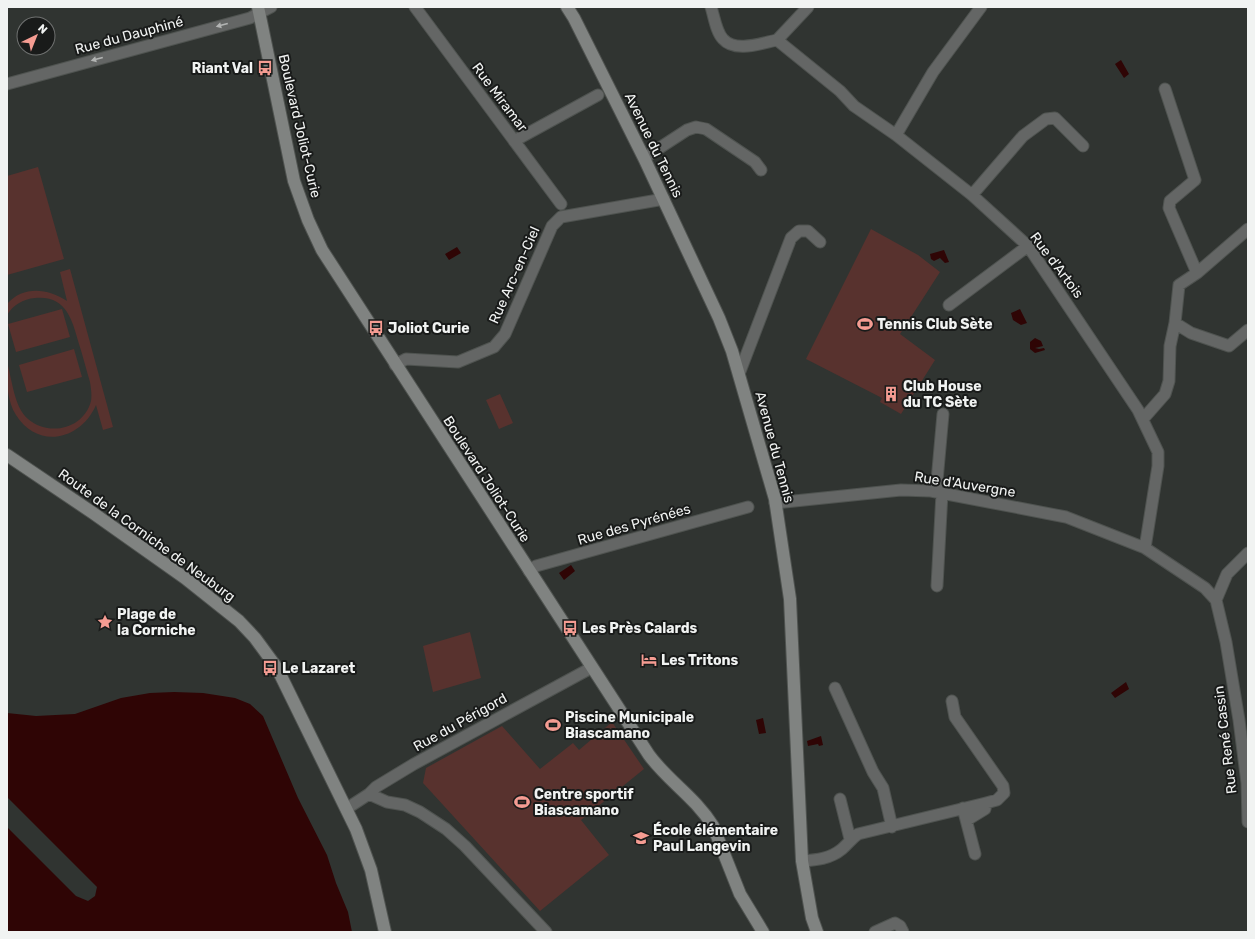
<svg xmlns="http://www.w3.org/2000/svg" width="1255" height="939" font-family="Rubik,sans-serif">
  <rect width="100%" height="100%" fill="#303431"/>
  <!-- green -->
  <path fill="#58322e" d="M38,167l26,92 -57,16v-99z
    M871,229l47,26 22,17 -40,62 35,26 -34,54 -21,-12 2,-4 -76,-39z
    M70,269l43,158 -10,3 -7,-25c-15,35 -58,45 -80,10 -10,-16 -9,-36 -9,-53 5,17 7,45 21,57 21,18 56,10 63,-18 1,-6 0,-13 -1,-19 -4,-13 -7,-26 -11,-38 -7,-25 -13,-49 -44,-46 -12,1 -22,7 -28,17v-11c17,-19 41,-15 60,-3l-7,-29z
    M62,309l8,28 -54,15 -8,-28z
    M74,349l8,28 -55,15 -8,-27z
    M500,394l13,29 -14,6 -13,-29z
    M470,632l11,46 -48,14 -10,-46z
    M612,722l32,47 -63,51 28,35 -69,56 -117,-128 3,-15 76,-42 38,43 33,-26 6,7z"/>
  <!-- water -->
  <path fill="#2f0505" d="M1121,60l8,14 -5,4 -9,-14z
    M457,247l4,6 -12,7 -4,-6z
    M944,250l5,12 -4,1 -5,-5 -6,3 -3,-2 -1,-5z
    M1020,309l7,14 -6,2 -8,-5 -2,-7z
    M1035,338l6,3 2,5 -8,2 4,1 5,-1 1,2 -10,3 -5,-4v-7z
    M571,565l4,6 -11,9 -5,-7z
    M1126,682l3,7 -14,9 -4,-5z
    M174,692l29,1 32,5 15,6 13,12 35,82 29,57 9,28 12,29 4,20h-345v-219l29,3 39,-2 46,-16 29,-5z
    M763,718l3,15 -7,1 -3,-14z
    M821,736l2,9 -4,1 -1,-2 -10,2 -1,-5z"/>
  <!-- pier -->
  <path fill="#303431" d="M7,797l90,90 -2,9 -7,5 -12,-5 -69,-69z"/>
  <g fill="none" stroke-linecap="round" stroke-linejoin="round">
    <defs>
      <path id="street" d="M415,7l146,197
        M711,7c3,9 5,25 12,32 12,14 39,4 54,1
        M777,40l63,51 14,15 42,29 76,60 56,51 110,164 20,42v14l-13,82
        M777,40l31,-33
        M7,84l243,-66 21,-11
        M1165,89l30,91 -25,21 -1,7 28,65
        M896,135l37,-63 48,-65
        M514,141l84,-46
        M644,158l43,-28 9,-3 10,2 49,33 6,8
        M972,195l51,-59 23,-17 9,-1 28,28
        M949,305l79,-59
        M1175,323l16,10 38,13 19,-16
        M395,365l11,-6 52,3 36,-15 11,-13 47,-108 9,-9 103,-18
        M739,374l52,-136 8,-7h9l12,11
        M1143,419l22,-25 4,-13 1,-35 5,-23 4,-38 18,-12 51,-44
        M936,492l7,-78
        M775,503l126,-13 30,1 135,26 79,31 60,40 11,12 10,42 13,78 8,63 1,39
        M529,571l7,-5 212,-59
        M937,586l5,-93
        M1216,600l11,-26 21,-21
        M835,688l38,84 10,16 9,39
        M369,794l18,8 18,3 15,7 26,17 19,17 81,86
        M840,799l10,40
        M963,808l12,46
        M346,809l23,-15 7,-7 38,-23 177,-96
        M967,820l18,-11 1,-6
        M802,861c14,-1 28,-2 40,-12 6,-5 9,-10 16,-15l128,-31 11,-3 7,-7 -1,-7 -48,-69 -3,-16
        M875,932l20,-9 5,3 3,6"/>
      <path id="secondary" d="M258,7l36,174 14,39 14,30 327,505c19,26 46,42 64,71l27,68 23,38
        M567,7l7,11 70,140 75,160 13,33 43,148 15,100 12,262 10,57 5,14
        M7,455l86,58 92,65 54,43 16,17 22,30 79,161 15,41 14,62"/>
    </defs>
    <!-- street casing -->
    <use href="#street" stroke="#4f5350" stroke-width="13"/>
    <!-- secondary casing -->
    <use href="#secondary" stroke="#4f5350" stroke-width="14"/>
    <!-- street -->
    <use href="#street" stroke="#646665" stroke-width="11"/>
    <!-- secondary -->
    <use href="#secondary" stroke="#808381" stroke-width="12"/>
  </g>
  <!-- one-way arrows -->
  <defs><path id="oneway-solid" d="M-6-.8H1V-3.2L6.5 0L1 3.2V.8H-6Z"/></defs>
  <g fill="#b2b4b3">
    <use href="#oneway-solid" transform="translate(222 25) rotate(165)"/>
    <use href="#oneway-solid" transform="translate(97 59) rotate(165)"/>
  </g>
  <!-- icons -->
  <defs>
    <symbol id="bus-bare" viewBox="-9 -9 18 18"><path d="M-5-6H5V4H4V6H2V4H-2V6H-4V4H-5ZM-3.5-4V0h7V-4ZM-3.5 1.2v1.5H-2V1.2ZM2 1.2v1.5H3.5V1.2Z" fill="#f59c92" stroke="#191b1a" stroke-width="2.5" paint-order="stroke"/></symbol>
    <symbol id="stadium-bare" viewBox="-9 -9 18 18"><path d="M0-5a6.5 5 0 1 0 0 10a6.5 5 0 1 0 0-10ZM-3.5-1.8h7v3.6h-7Z" fill="#f59c92" stroke="#191b1a" stroke-width="2.5" paint-order="stroke"/></symbol>
    <symbol id="building-bare" viewBox="-9 -9 18 18"><path d="M-4-6H4V6H1V3H-1V6H-4ZM-2.5-4.3h1.7v1.8h-1.7ZM.8-4.3h1.7v1.8H.8ZM-2.5-1h1.7V.8h-1.7ZM.8-1h1.7V.8H.8Z" fill="#f59c92" stroke="#191b1a" stroke-width="2.5" paint-order="stroke"/></symbol>
    <symbol id="sight-bare" viewBox="-9 -9 18 18"><path d="M0-6L1.8-2.2L6-1.7L2.9 1.2L3.7 5.4L0 3.3L-3.7 5.4L-2.9 1.2L-6-1.7L-1.8-2.2Z" fill="#f59c92" stroke="#191b1a" stroke-width="2.5" paint-order="stroke"/></symbol>
    <symbol id="hotel-bare" viewBox="-9 -9 18 18"><path d="M-6-4.5h1.5V1H6V5H4.5V3h-9V5H-6ZM-4 0a1.8 1.8 0 1 1 3.6 0ZM.5 0V-2.5h3Q6-2.5 6 0Z" fill="#f59c92" stroke="#191b1a" stroke-width="2.5" paint-order="stroke"/></symbol>
    <symbol id="school-bare" viewBox="-9 -9 18 18"><path d="M0-5L7-2L0 1L-7-2ZM-4 1L0 2.5L4 1V4Q0 6-4 4Z" fill="#f59c92" stroke="#191b1a" stroke-width="2.5" paint-order="stroke"/></symbol>
  </defs>
  <g fill-rule="evenodd">
    <use href="#bus-bare" x="254" y="57" width="22" height="22"/>
    <use href="#stadium-bare" x="854" y="313" width="22" height="22"/>
    <use href="#bus-bare" x="365" y="317" width="22" height="22"/>
    <use href="#building-bare" x="880" y="383" width="22" height="22"/>
    <use href="#sight-bare" x="94" y="611" width="22" height="22"/>
    <use href="#bus-bare" x="559" y="617" width="22" height="22"/>
    <use href="#hotel-bare" x="638" y="649" width="22" height="22"/>
    <use href="#bus-bare" x="259" y="657" width="22" height="22"/>
    <use href="#stadium-bare" x="542" y="714" width="22" height="22"/>
    <use href="#stadium-bare" x="511" y="791" width="22" height="22"/>
    <use href="#school-bare" x="630" y="827" width="22" height="22"/>
  </g>
  <g text-anchor="middle" stroke-width="4" stroke-linejoin="round" paint-order="stroke">
    <!-- street labels -->
    <g font-size="14" fill="#f1f3f2" stroke="#191b1a">
      <text transform="translate(129 35) rotate(-15)" y="5">Rue du Dauphiné</text>
      <text transform="translate(500 97) rotate(53)" y="5">Rue Miramar</text>
      <text transform="translate(300 126) rotate(77)" y="5">Boulevard Joliot-Curie</text>
      <text transform="translate(654 145) rotate(64)" y="5">Avenue du Tennis</text>
      <text transform="translate(1057 265) rotate(53)" y="5">Rue d'Artois</text>
      <text transform="translate(514 275) rotate(-66)" y="5">Rue Arc-en-Ciel</text>
      <text transform="translate(775 447) rotate(75)" y="5">Avenue du Tennis</text>
      <text transform="translate(487 479) rotate(57)" y="5">Boulevard Joliot-Curie</text>
      <text transform="translate(965 484) rotate(9)" y="5">Rue d'Auvergne</text>
      <text transform="translate(634 524) rotate(-16)" y="5">Rue des Pyrénées</text>
      <text transform="translate(147 535) rotate(36)" y="5">Route de la Corniche de Neuburg</text>
      <text transform="translate(460 722) rotate(-29)" y="5">Rue du Périgord</text>
      <text transform="translate(1225 740) rotate(-97)" y="5">Rue René Cassin</text>
    </g>
    <!-- poi labels -->
    <g font-size="14" font-weight="bold" fill="#f1f3f2" stroke="#191b1a" text-anchor="start">
      <text x="253" y="73" text-anchor="end">Riant Val</text>
      <text x="877" y="329">Tennis Club Sète</text>
      <text x="388" y="333">Joliot Curie</text>
      <text x="903" y="391">Club House<tspan x="903" dy="16">du TC Sète</tspan></text>
      <text x="117" y="619">Plage de<tspan x="117" dy="16">la Corniche</tspan></text>
      <text x="582" y="633">Les Près Calards</text>
      <text x="661" y="665">Les Tritons</text>
      <text x="282" y="673">Le Lazaret</text>
      <text x="565" y="722">Piscine Municipale<tspan x="565" dy="16">Biascamano</tspan></text>
      <text x="534" y="799">Centre sportif<tspan x="534" dy="16">Biascamano</tspan></text>
      <text x="653" y="835">École élémentaire<tspan x="653" dy="16">Paul Langevin</tspan></text>
    </g>
  </g>
  <!-- border -->
  <rect width="1255" height="939" fill="none" stroke="#f1f3f2" stroke-width="16"/>
  <!-- north arrow -->
  <g transform="translate(36 36) rotate(43)"><circle r="19" fill="#191b1a" stroke="#6f7170"/>
  <path d="M0-3L7 15L0 10L-7 15Z" fill="#f59c92"/>
  <text y="-6" font-size="11" font-weight="bold" text-anchor="middle" fill="#f1f3f2">N</text>
  </g>
</svg>
